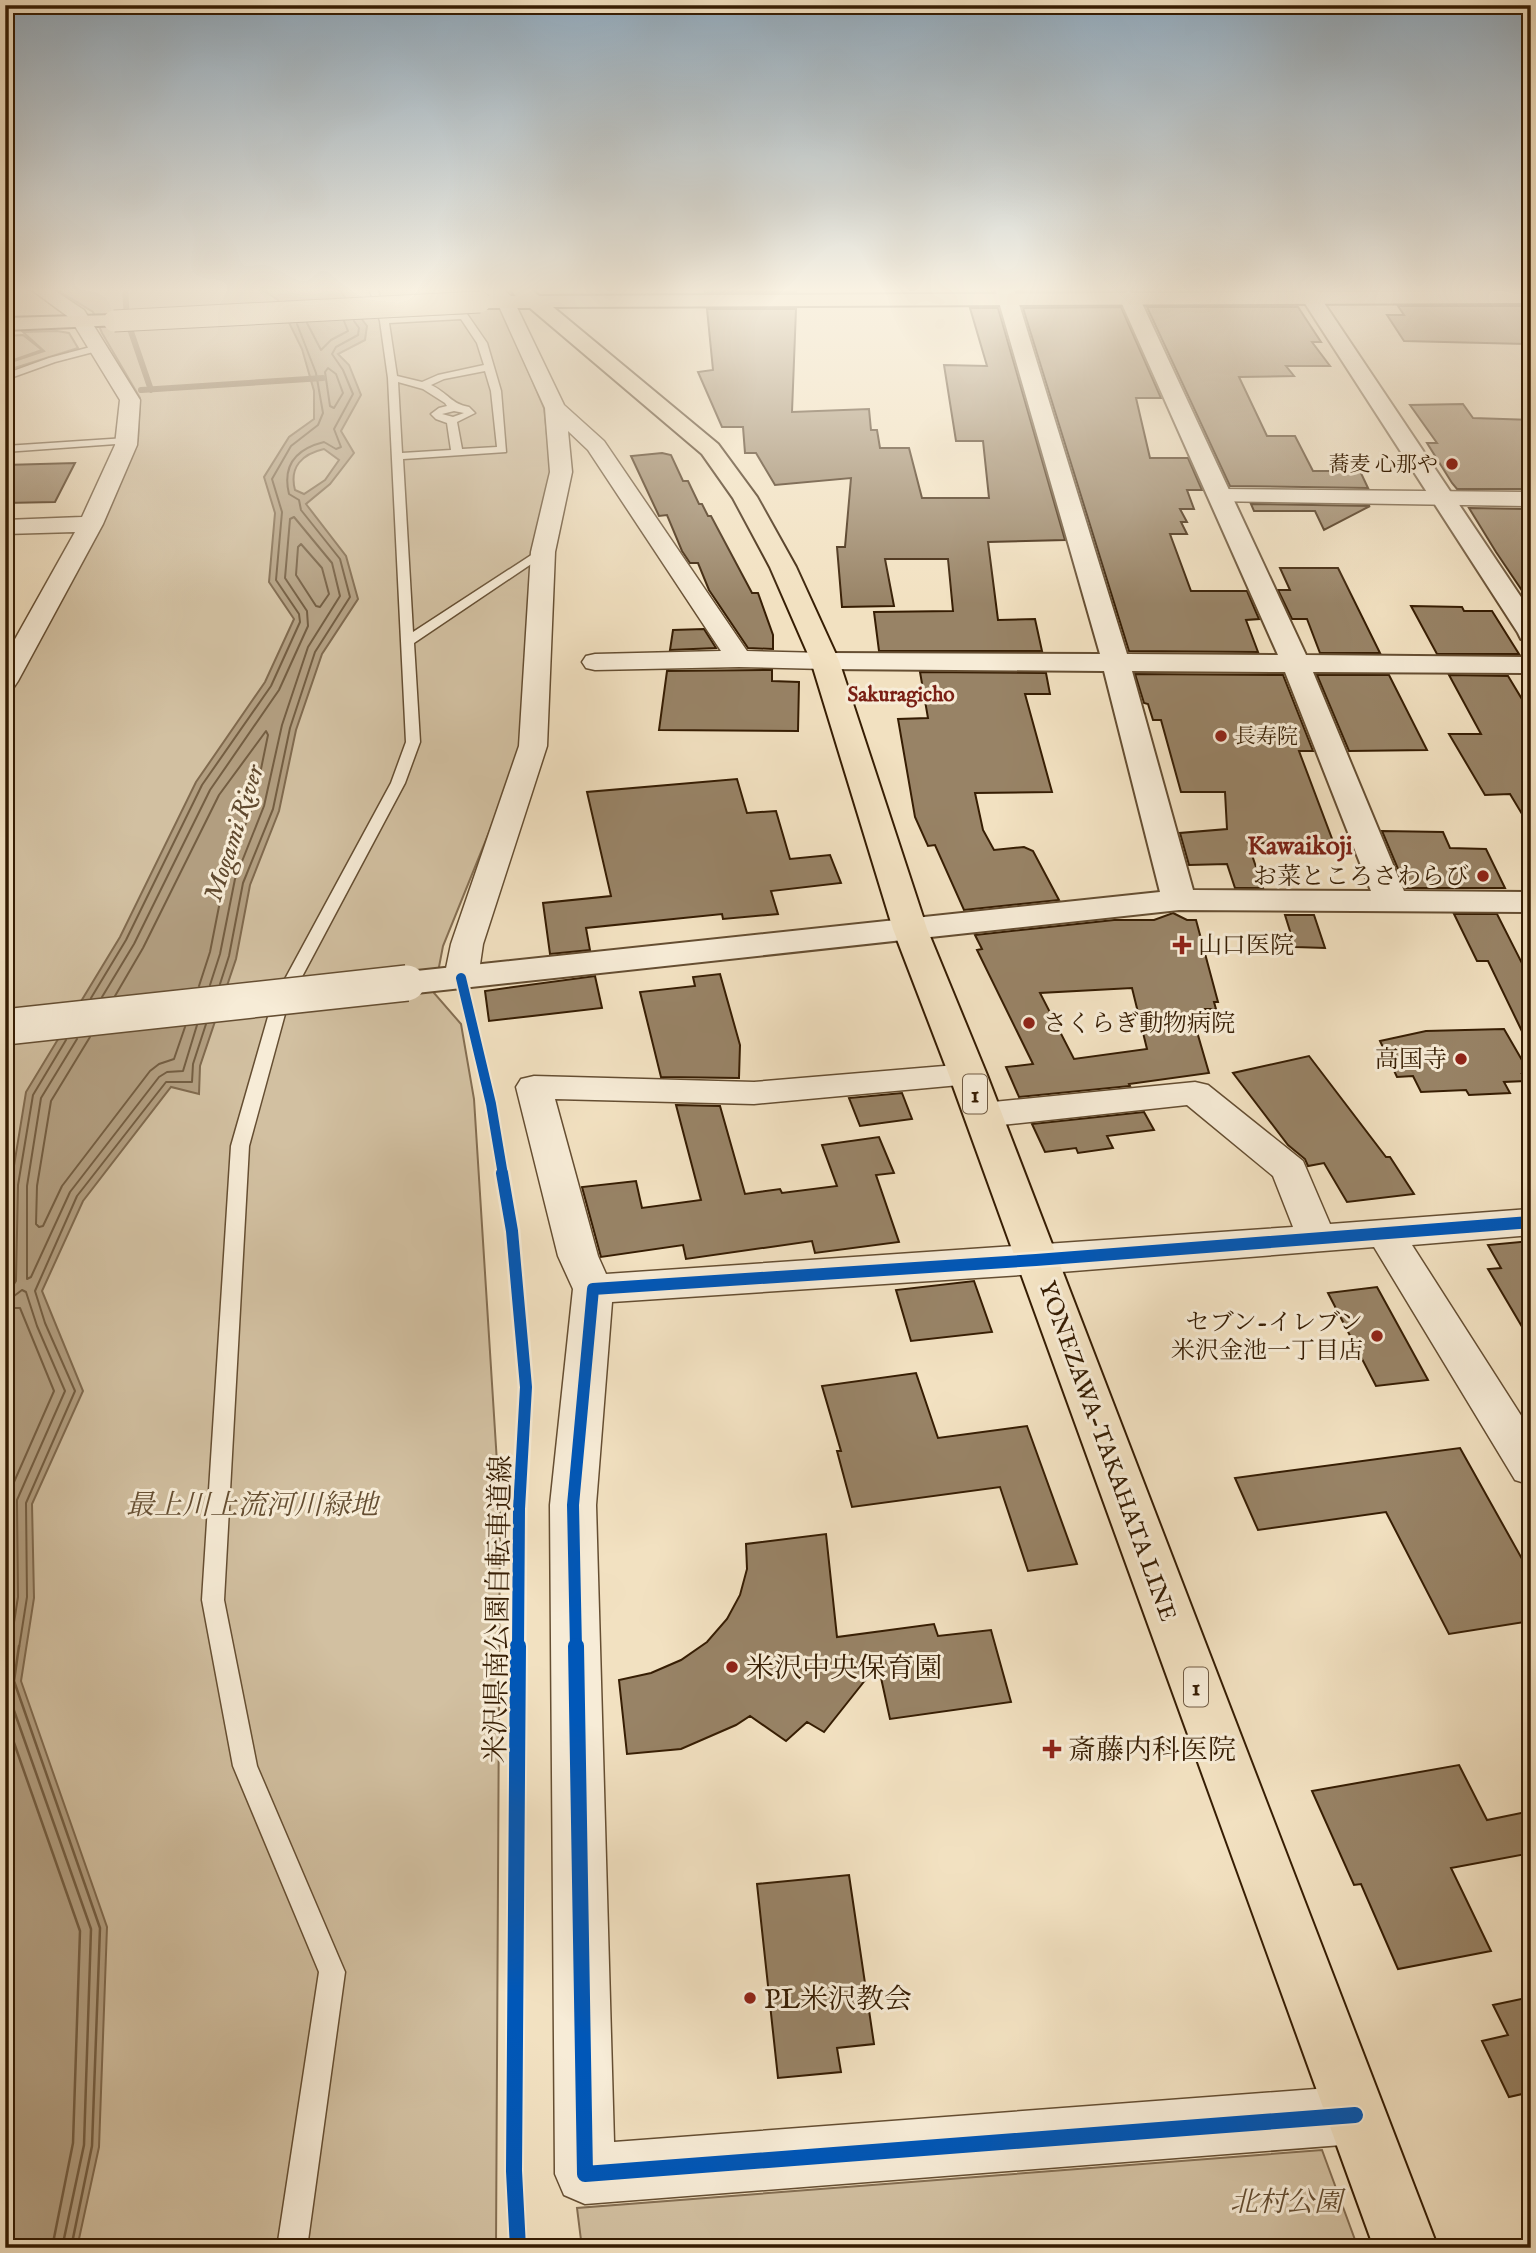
<svg xmlns="http://www.w3.org/2000/svg" width="1536" height="2253" font-family="'IM FELL English','Noto Serif JP',serif">
  <rect width="100%" height="100%" fill="#f2e1c1"/>
  <filter id="stains"><feTurbulence type="fractalNoise" baseFrequency=".00286" numOctaves="4"/><feColorMatrix values="0 0 0 0 .2 0 0 0 0 .09 0 0 0 0 .02 0 0 0 .5 -.17"/></filter>
  <radialGradient id="worn" r=".72"><stop offset=".6" stop-color="#630" stop-opacity="0"/><stop offset="1" stop-color="#630" stop-opacity=".3"/></radialGradient>
  <!-- green -->
  <path fill="#d2c0a1" stroke="#846e52" stroke-width="2" d="M54,288h429l19,22 42,98 7,64 -25,269 -83,205 -9,47 27,31 13,75 26,411 -4,738h-491v-1553l115,-212 18,-43 2,-42 -38,-65 -9,-21z
    M57,331l12,2 9,15 -73,23v-7l39,-13 -21,-19z
    M23,335l19,15 -37,13v-27z
    M1322,2150l36,98h-776l-5,-40z"/>
  <!-- water -->
  <path fill="#b29e80" stroke="#806a4e" stroke-width="2" fill-rule="evenodd" d="M259,288h79l29,38 -2,14 -27,14 11,11 12,30 -20,36 13,22 -24,31 -24,20 40,52 12,43 -36,55 -26,76 -17,81 -29,74 -14,74 -36,107 -1,28 -28,-7 -88,114 -41,90 41,100 -51,113 2,94 -13,83 86,246 -8,220 -22,101h-72v-908l6,-156 15,-92 94,-155 76,-155 69,-100 29,-63 -25,-37 6,-69 -11,-36 25,-40 25,-18v-28l-12,-42 -24,-49zM324,449l15,11 -14,20 -21,14 -9,-4c-6,-23 7,-36 29,-41z"/>
  <g fill="none" stroke-linecap="round" stroke-linejoin="round">
    <!-- shore-far1 -->
    <path stroke="#745e42" stroke-width="2" d="M307,323l14,27 10,-10 17,-9 -4,-10
      M328,368l8,6 7,19 -9,15 -4,-2 -5,-34z
      M301,544l21,24 7,26 -9,13 -4,-1 -20,-31 2,-28z
      M220,984l9,-28 14,-73 30,-74 17,-81 25,-76 35,-55 -10,-38 -39,-49 -2,-10 -10,-6c-7,-29 7,-45 35,-52l12,7 5,-2 -7,-18 19,-35 -10,-24 -11,-16 4,-7 22,-12 1,-7 -5,-7
      M115,996l28,-48 76,-153 47,-64 2,4 -14,68 -29,73 -15,76 -11,34
      M102,997l32,-53 76,-154 69,-100 29,-64 -1,-15 -22,-33 5,-59 4,-2 38,46 8,33 -32,51 -26,78 -18,81 -29,73 -15,75 -10,31
      M91,998l35,-58 76,-155 69,-99 29,-64 -1,-8 -23,-34 6,-68 -10,-33 19,-33 27,-21 5,-12 -7,-40 -19,-49
      M90,1037l-39,64 -14,85 -1,38 3,3 4,-1 19,-40 88,-115 9,-7 15,-5 11,-32
      M77,1039l-36,59 -14,88v93l4,-2 39,-85 89,-115 8,-5 16,-1 14,-46
      M5,1288l7,-1 4,-6 2,-96 15,-90 33,-55
      M5,1297l9,-1 8,-6 4,2 11,34 28,65 -48,109 1,97 -8,51
      M5,1308h15l34,83 -47,107 -2,112
      M19,1648l8,-51 -1,-94 49,-112 -30,-68 -10,-32 42,-95 89,-114h26l1,-18 13,-40"/>
    <!-- shore -->
    <path stroke="#745e42" stroke-width="2.5" d="M19,1646l-5,35 86,247 -8,218 -21,102
      M5,1677l5,-31
      M5,1685l86,244 -7,216 -22,103
      M5,1717l75,214 -7,212 -21,105"/>
    <!-- stream -->
    <path stroke="#806a4e" stroke-width="6" d="M125,288l2,32 24,70
      M141,390l182,-12"/>
  </g>
  <!-- building -->
  <path fill="#988366" stroke="#361d03" stroke-width="2" fill-rule="evenodd" d="M705,288h91v4l-91,1z
    M1017,288h110v1l-109,2z
    M1398,306h133v38l-127,-3 -17,-26h17z
    M1121,307l40,91h-25l14,60h38l14,32h-15l7,19h-14l7,13h-6l6,12h-17l21,57h56l12,28 -13,1 12,32 -129,-1 -106,-343z
    M1147,307h151l23,35h-9l18,24h-44l8,10 -55,1 28,59h28l18,35h47l8,17 -138,-2z
    M970,308h28l67,232 -77,2 10,78 37,-1 7,32h-163l-5,-39 79,-1 -5,-52h-63l9,47 -52,1 -5,-60h8l6,-69 -76,7 -19,-32h-11l-2,-26h-21l-24,-55 15,-2 -6,-61h89l-4,103 77,-3 2,21h6l3,18h29l13,50h67l-6,-57h-27l-12,-76 43,1z
    M1463,404l10,14 58,2v69h-74l-5,-6 -25,-40h10l-27,-38z
    M662,453l9,2 12,26h5l11,23h3l6,12h3l41,77h6l15,42v14l-25,-1 -39,-58 -11,-27h-8l-8,-12 -15,-36 -8,1 -28,-60z
    M75,463l-20,39 -50,1v-38z
    M1251,504l119,2 -46,24 -9,-19h-61z
    M1469,508l62,1v95l-35,-52z
    M1280,568h58l42,85h-60l-13,-34h-15l-14,-29h12z
    M1411,606l51,1 2,4h28l27,43h-82z
    M704,629l12,19 -46,2 3,-20z
    M772,670v11l27,1 -1,49 -139,-1 8,-59z
    M920,672l126,1 4,21h-25l27,98 -77,1 8,37 11,20 30,-3 9,4 26,49 -95,10 -29,-65 -7,1 -13,-29 -17,-98 30,-1z
    M1135,674l148,1 30,76h-14l35,93 -86,-1 15,45h-28l-8,-24 -38,1 -9,-32 47,-4 -2,-37h-44l-20,-72h-8l-5,-16 -4,-1z
    M1317,675h72l38,75 -78,1z
    M1449,675l59,1 23,38v115l-21,-35 -25,1 -36,-61h32z
    M737,779l10,34 29,-2 14,48 40,-4 11,28 -70,8 7,23 -55,5 -1,-5 -136,14 4,22 -40,4 -7,-51 68,-7 -24,-104z
    M1382,831l61,1 7,16 36,1 19,39h-99z
    M1173,913l14,7h9l22,82h-4l2,7h-13l3,9h-13l16,55 -80,11 1,2 -111,11 -13,-30 27,-3 -56,-114 5,-1 -7,-14 139,-15h40zM1132,988l15,61 -73,10 -34,-66z
    M1454,914h43l34,67v69l-43,-89h-11z
    M1285,915h29l11,33 -30,-1z
    M720,974l20,71 -1,33 -78,-1 -21,-85 55,-6 -2,-9z
    M595,976l7,32 -113,13 -4,-30z
    M1504,1029l26,45h-8l4,7 -22,1 6,11 -41,2 -3,-5 -45,2 -8,-16 -16,1 -17,-36 46,-10z
    M1309,1056l77,101h4l24,37 -67,8 -23,-39 -16,3 -3,-7 -17,-14 -55,-72z
    M902,1093l10,26 -52,7 -11,-28z
    M676,1105l44,1 25,88 35,-5 2,4 55,-7 -15,-41 57,-8 15,36 -18,2 23,67 -84,11 -3,-12 -126,18 -3,-14 -82,12 -19,-70 54,-6 6,27 59,-8z
    M1144,1112l10,18 -47,6 6,12 -35,5 -2,-5 -31,4 -13,-28z
    M1531,1241v101l-43,-73 13,-1 -13,-23z
    M974,1281l18,51 -81,9 -15,-51z
    M1377,1287l51,93 -52,6 -48,-93z
    M916,1373l22,65 89,-12 50,138 -49,7 -28,-84 -148,20 -15,-56h4l-19,-65z
    M1460,1448l71,127v46l-82,13 -63,-122 -128,18 -23,-52z
    M826,1534l11,103 97,-13 4,12 53,-6 20,72 -121,17 -12,-55 -54,68 -17,-10 -21,19 -36,-25 -14,9 -55,24 -54,5 -8,-74 32,-7 30,-13 26,-18 20,-23 13,-24 7,-26 -1,-25z
    M1459,1765l28,55 44,-9v42l-80,15 40,83 -93,18 -37,-85 -7,1 -42,-94z
    M849,1875l25,169 -37,4 4,24 -63,6 -21,-194z
    M1531,1997v95l-22,5 -27,-56 26,-6 -15,-30z"/>
  <g fill="none" stroke-linecap="round" stroke-linejoin="round">
    <defs>
      <path id="service" d="M369,288h8l10,30 80,-4 20,29 14,48 5,61 -103,7 10,173 126,-82 10,2 -135,91 6,99 -15,41 -117,220 -39,143 -25,454 33,166 88,206 -38,276h-30l42,-276 -86,-206 -31,-166 29,-454 41,-143 119,-220 15,-41 -18,-364 -8,-57zM461,319l16,24 7,22 -46,10 -16,7 -25,-6 -8,-53zM485,371l6,20 6,56 -35,2 -5,-27 18,-9 -6,-6c-18,-3 -21,-14 -38,-22l13,-6zM398,382l25,7 22,14 2,3 -8,2 -8,6 5,5 11,4 4,27 -49,3zM454,411l10,2 -11,4 -11,-3z
        M98,345l5,3 -2,2 -46,12 -50,18v-6l44,-16z
        M126,438l5,3 -1,2 -125,9v-6z"/>
      <path id="minor" d="M29,288h22l33,22 56,90 -3,45 -34,79 -85,157 -4,6 -9,2v-32l70,-125 -70,2v-14l77,-3 33,-72 5,-45 -50,-82z
        M481,288h21l10,9 52,108 40,36 143,210 78,2 9,2 4,6 -4,6 -9,2 -86,-2 -144,3 -9,-2 -4,-6 4,-6 9,-2 126,-3 -133,-201 -20,-19 4,41 -17,80 -8,194 -64,198 -5,34 -5,7 -12,3 -12,-3 -5,-7 7,-34 68,-198 12,-194 19,-80 -5,-64 -47,-104z
        M1220,489l311,3v14l-319,-5 -3,-5 3,-5z
        M968,1064l13,3 5,8 -5,8 -227,21 -199,-5 43,157 8,18 687,-47 -20,-51 -86,-71 -204,22 -13,-4 -5,-8 5,-8 13,-4 212,-21 13,3 95,76 27,63 201,-15v26l-119,10 119,186v54l-16,-5 -141,-233 -338,27 -424,28 -16,203 18,637 741,-56 21,8 8,21 -8,21 -21,8 -770,60 -21,-9 -9,-21 -5,-669 23,-216 -15,-33 -42,-169 5,-8 13,-3 220,6z"/>
      <path id="tertiary" d="M995,288h19l113,366 151,1 -159,-358 10,-6 10,6 167,358 225,2v16l-218,-1 91,219 127,1v20l-352,-2 -772,84 -12,-4 -6,-7 6,-7 12,-4 753,-80 -56,-221 -279,-2 -10,-2 -4,-6 4,-6 10,-2 275,1zM1132,671l153,1 86,219 -178,-1z
        M1295,288h19l217,324v29l-10,-2 -3,-6z"/>
      <path id="primary" d="M509,288h21l9,8 992,-5v12l-978,4 165,137 39,53 39,70 43,94 88,268 60,146 451,1173h-64l-425,-1173 -56,-146 -82,-268 -41,-94 -37,-69 -31,-44 -172,-146h-50l-10,-6 10,-6h36z
        M114,315l10,6 -3,4 -116,5v-12z"/>
    </defs>
    <!-- service casing -->
    <use href="#service" stroke="#654e32" stroke-width="3"/>
    <!-- minor casing -->
    <use href="#minor" stroke="#654e32" stroke-width="3"/>
    <!-- tertiary casing -->
    <use href="#tertiary" stroke="#654e32" stroke-width="4"/>
    <!-- primary casing -->
    <use href="#primary" stroke="#361d03" stroke-width="4"/>
    <!-- service -->
    <use href="#service" fill="#f7ecd7" fill-rule="evenodd"/>
    <!-- minor -->
    <use href="#minor" fill="#f7ecd7" fill-rule="evenodd"/>
    <!-- tertiary -->
    <use href="#tertiary" fill="#f7ecd7" fill-rule="evenodd"/>
    <!-- primary -->
    <use href="#primary" fill="#f2e1c1" fill-rule="evenodd"/>
    <defs>
      <path id="tertiary-bridge" d="M5,1027l402,-44"/>
      <path id="primary-bridge" d="M114,321l366,-19"/>
    </defs>
    <!-- tertiary-bridge casing -->
    <use href="#tertiary-bridge" stroke="#654e32" stroke-width="38" stroke-linecap="butt"/>
    <!-- primary-bridge casing -->
    <use href="#primary-bridge" stroke="#361d03" stroke-width="23" stroke-linecap="butt"/>
    <!-- tertiary-bridge -->
    <use href="#tertiary-bridge" stroke="#f7ecd7" stroke-width="35"/>
    <!-- primary-bridge -->
    <use href="#primary-bridge" stroke="#f2e1c1" stroke-width="21"/>
    <defs>
      <path id="cycleway-far2" d="M461,978l30,126 12,71"/>
      <path id="cycleway-far1" d="M502,1173l10,58 14,156 -7,122 -1,139
        M576,1648l-3,-143 20,-216 443,-29 495,-38"/>
      <path id="cycleway" d="M518,1646l-4,525 4,77
        M576,1646l9,528 770,-59"/>
    </defs>
    <!-- cycleway-far2 casing -->
    <use href="#cycleway-far2" stroke="#f7ecd7" stroke-width="14"/>
    <!-- cycleway-far1 casing -->
    <use href="#cycleway-far1" stroke="#f7ecd7" stroke-width="17"/>
    <!-- cycleway casing -->
    <use href="#cycleway" stroke="#f7ecd7" stroke-width="20"/>
    <!-- cycleway-far2 -->
    <use href="#cycleway-far2" stroke="#0057b8" stroke-width="10"/>
    <!-- cycleway-far1 -->
    <use href="#cycleway-far1" stroke="#0057b8" stroke-width="12"/>
    <!-- cycleway -->
    <use href="#cycleway" stroke="#0057b8" stroke-width="16"/>
  </g>
  <!-- sky -->
  <linearGradient id="sky" x2="0" y2="1"><stop stop-color="#92abbe"/><stop offset="0.48" stop-color="#f9f2e3"/><stop offset="1" stop-color="#f9f2e3" stop-opacity="0"/></linearGradient>
  <rect width="1536" height="604" fill="url(#sky)"/>
  <!-- markers -->
  <g fill="#8f2418" stroke="#f7ecd7" stroke-width="2.5">
    <circle cx="1452" cy="464" r="7"/>
    <circle cx="1221" cy="736" r="7"/>
    <circle cx="1483" cy="876" r="7"/>
    <path d="M1178.5 934.5h7v7h7v7h-7v7h-7v-7h-7v-7h7z"/>
    <circle cx="1029" cy="1023" r="7"/>
    <circle cx="1461" cy="1059" r="7"/>
    <circle cx="1377" cy="1336" r="7"/>
    <circle cx="732" cy="1667" r="7"/>
    <path d="M1048.5 1738.5h7v7h7v7h-7v7h-7v-7h-7v-7h7z"/>
    <circle cx="750" cy="1998" r="7"/>
  </g>
  <g text-anchor="middle" stroke-width="6" stroke-linejoin="round" paint-order="stroke">
    <!-- far-poi labels -->
    <g font-size="21" fill="#361d03" stroke="#f7ecd7" text-anchor="end">
      <text x="1438" y="471">蕎麦 心那や</text>
      <text x="1235" y="743" text-anchor="start">長寿院</text>
    </g>
    <!-- far-neighbourhood labels -->
    <g font-size="21" font-weight="bold" fill="#7a1f14" stroke="#f7ecd7">
      <text x="901" y="701">Sakuragicho</text>
    </g>
    <!-- shield labels -->
    <g fill="#f7ecd7" stroke="#705b43" stroke-width="2">
      <rect x="963" y="1074.5" width="24" height="39" rx="5"/>
      <rect x="1184" y="1667.5" width="24" height="39" rx="5"/>
    </g>
    <g font-size="23" font-weight="bold" fill="#361d03">
      <text x="975" y="1102">1</text>
      <text x="1196" y="1695">1</text>
    </g>
    <!-- poi labels -->
    <g font-size="24" fill="#361d03" stroke="#f7ecd7" text-anchor="end">
      <text x="1469" y="884">お菜ところさわらび</text>
      <text x="1198" y="953" text-anchor="start">山口医院</text>
      <text x="1043" y="1031" text-anchor="start">さくらぎ動物病院</text>
      <text x="1447" y="1067">高国寺</text>
      <text x="1363" y="1330">セブン-イレブン<tspan x="1363" dy="28">米沢金池一丁目店</tspan></text>
    </g>
    <!-- street labels -->
    <g font-size="24" fill="#361d03" stroke="#f7ecd7">
      <text transform="translate(1108 1451) rotate(70)" y="8">YONEZAWA-TAKAHATA LINE</text>
    </g>
    <!-- water labels -->
    <g font-size="26" font-style="italic" fill="#614a2f" stroke="#f7ecd7">
      <text transform="translate(233 833) rotate(-72)" y="9">Mogami River</text>
    </g>
    <!-- neighbourhood labels -->
    <g font-size="26" font-weight="bold" fill="#7a1f14" stroke="#f7ecd7">
      <text x="1300" y="854">Kawaikoji</text>
    </g>
    <!-- near-park labels -->
    <g font-size="28" font-style="italic" fill="#654e32" stroke="#f7ecd7">
      <text x="252" y="1514">最上川上流河川緑地</text>
      <text x="1286" y="2211">北村公園</text>
    </g>
    <!-- near-street labels -->
    <g font-size="28" fill="#361d03" stroke="#f7ecd7">
      <text transform="translate(497 1609) rotate(-89)" y="10">米沢県南公園自転車道線</text>
    </g>
    <!-- near-poi labels -->
    <g font-size="28" fill="#361d03" stroke="#f7ecd7" text-anchor="start">
      <text x="746" y="1677">米沢中央保育園</text>
      <text x="1068" y="1759">斎藤内科医院</text>
      <text x="764" y="2008">PL米沢教会</text>
    </g>
  </g>
  <!-- margin -->
  <rect width="1536" height="2253" fill="none" stroke="#f2e1c1" stroke-width="28"/>
  <rect x="7" y="7" width="1522" height="2239" fill="none" stroke="#361d03" stroke-width="3.5"/>
  <rect x="14" y="14" width="1508" height="2225" fill="none" stroke="#361d03" stroke-width="2"/>
  <rect width="100%" height="100%" filter="url(#stains)"/>
  <rect width="100%" height="100%" fill="url(#worn)"/>
</svg>
